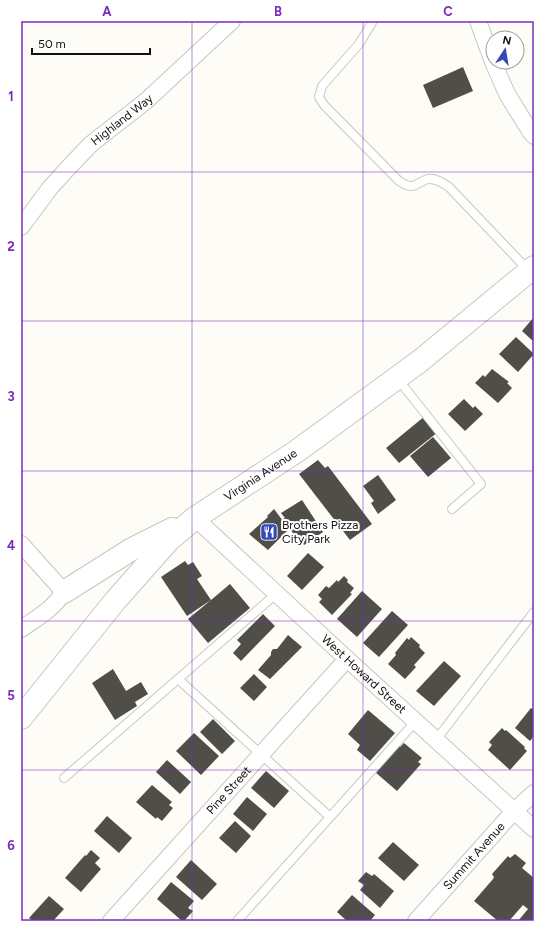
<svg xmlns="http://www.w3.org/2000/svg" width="555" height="942" font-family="Figtree,sans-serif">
  <rect width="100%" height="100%" fill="#fefcf6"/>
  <!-- building -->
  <path fill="#4f4e49" d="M463,67l10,24 -40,17 -10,-23z
    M534,317v25l-12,-11z
    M516,337l18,17 -16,18 -19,-18z
    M492,369l17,13 -2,1 5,5 -14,15 -23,-20 8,-8 2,2z
    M464,399l9,9 2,-2 8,8 -18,17 -17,-17z
    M425,416l13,16 -39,31 -13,-15z
    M433,437l18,21 -23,19 -18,-21z
    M318,460l7,8 3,-2 44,58 -22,16 -51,-66z
    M378,475l18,25 -18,14 -7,-11 3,-2 -11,-15z
    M302,500l21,32 -19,13 -2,-3 -2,1 -17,-24 2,-1 -4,-5z
    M274,509l15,20 -21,21 -19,-16 19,-17 -1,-1z
    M308,553l16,14 -22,23 -15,-14z
    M185,561l3,4 5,-3 9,14 -5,3 14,21 19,-16 20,24 -42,35 -20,-24 23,-19 -24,16 -26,-39z
    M344,576l4,4 -1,2 7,6 -4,5 2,1 -20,21 -13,-13 3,-3 -4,-4 8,-9 3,2 8,-8 1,2z
    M362,591l20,18 -25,28 -20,-18z
    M392,611l16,14 -29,32 -16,-14z
    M263,614l12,12 -34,35 -8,-8 8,-9 -4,-4z
    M288,635l14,12 -32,32 -12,-9 13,-15v-3l2,-3h4z
    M411,637l9,8 -1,2 6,6 -11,12 2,2 -11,12 -17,-15 8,-9 -1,-2 12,-15 2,2z
    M444,661l17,15 -27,30 -18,-15z
    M113,669l13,22 15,-9 7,12 -13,8 2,4 -22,14 -23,-37z
    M254,674l13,13 -13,14 -14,-13z
    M531,708l3,2v26l-4,5 -15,-13z
    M368,710l27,23 -25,28 -13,-11 3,-5 -12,-11z
    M213,719l22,22 -13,13 -22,-22z
    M502,728l3,3 1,-1 19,17 -1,1 3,3 -17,19 -22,-20 4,-5 -3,-3z
    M194,733l25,23 -18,19 -25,-24z
    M404,743l18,15 -4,4 3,2 -24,27 -22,-19 23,-27 2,2z
    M167,760l24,22 -11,12 -24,-22z
    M266,771l23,20 -15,17 -23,-20z
    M152,785l20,17 -3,3 4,3 -11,13 -5,-4 -1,2 -20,-17z
    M247,797l20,17 -14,17 -20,-17z
    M107,816l25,22 -13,15 -25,-22z
    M235,821l16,15 -15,17 -17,-15z
    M393,842l26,23 -15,16 -26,-23z
    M91,850l9,8 -5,5 6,6 -20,23 -16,-14 20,-23 1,1z
    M515,854l11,9 -4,5 12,10v43h-16l10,-12 -5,-4 -14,16h-11l-24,-20 19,-22 1,-2 -2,-3 16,-18 2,2z
    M191,860l26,24 -15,16 -26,-23z
    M366,872l6,4 2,-2 20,17 -14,17 -20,-18 4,-5 -6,-4z
    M171,882l23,19 -6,7 5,3 -9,10h-2l-25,-22z
    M352,895l23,20 -5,6h-23l-10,-9z
    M49,896l15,13 -11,12h-20l-4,-3z"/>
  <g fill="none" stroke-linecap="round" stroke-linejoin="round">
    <defs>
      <path id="service" d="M373,21l-14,23 -37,42 -3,11 5,8 75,76c16,11 17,1 29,-2 8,-1 15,4 21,8l80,84
        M397,378l84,106 -29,25
        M178,679l152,138
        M436,740l98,-128
        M64,778l212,-184
        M237,921l179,-200"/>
      <g id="minor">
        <path d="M478,21l15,41 14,32 23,37 4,5"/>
        <path id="s1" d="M21,227l29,-39 19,-21 22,-23 55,-43 86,-80"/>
        <path id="s2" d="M195,518l152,141 187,170"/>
        <path d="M21,544l43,48c-11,17 -27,26 -43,37"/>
        <path id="s3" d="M111,921l236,-262"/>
        <path id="s4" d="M416,921l98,-110 20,-18"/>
      </g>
      <g id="secondary">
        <path d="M64,592l68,-43 40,-20"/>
        <path id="s5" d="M21,718l94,-117 54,-61 26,-22 102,-67 123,-90 114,-94"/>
      </g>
    </defs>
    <!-- service casing -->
    <use href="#service" stroke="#c8c6c0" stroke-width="10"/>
    <!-- minor casing -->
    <use href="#minor" stroke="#c8c6c0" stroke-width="18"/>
    <!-- secondary casing -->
    <use href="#secondary" stroke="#c8c6c0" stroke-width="24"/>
    <!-- service -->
    <use href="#service" stroke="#fff" stroke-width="8"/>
    <!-- minor -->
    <use href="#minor" stroke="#fff" stroke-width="16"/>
    <!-- secondary -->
    <use href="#secondary" stroke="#fff" stroke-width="22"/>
  </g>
  <!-- grid -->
  <path fill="none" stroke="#7b2cbf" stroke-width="1" stroke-opacity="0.55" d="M192,21v900M363,21v900M21,172h513M21,321h513M21,471h513M21,621h513M21,770h513"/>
  <!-- icons -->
  <defs>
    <symbol id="restaurant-square" viewBox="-11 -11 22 22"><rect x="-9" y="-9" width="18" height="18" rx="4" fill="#3548ba" stroke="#fff"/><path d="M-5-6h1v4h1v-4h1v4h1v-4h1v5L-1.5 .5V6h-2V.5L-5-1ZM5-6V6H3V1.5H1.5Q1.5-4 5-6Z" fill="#fff"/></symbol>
  </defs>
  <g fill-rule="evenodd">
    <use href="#restaurant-square" x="259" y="522" width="20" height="20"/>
  </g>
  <g text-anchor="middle" stroke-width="4" stroke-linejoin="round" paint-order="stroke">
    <!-- street labels -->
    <g font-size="12" fill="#11100e" stroke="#fff">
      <text dy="4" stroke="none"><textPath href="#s1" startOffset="148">Highland Way</textPath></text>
      <text dy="4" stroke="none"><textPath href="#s5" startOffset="344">Virginia Avenue</textPath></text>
      <text dy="4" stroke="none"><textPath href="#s2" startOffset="230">West Howard Street</textPath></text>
      <text dy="4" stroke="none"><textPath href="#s3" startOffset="176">Pine Street</textPath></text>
      <text dy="4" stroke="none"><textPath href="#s4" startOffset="87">Summit Avenue</textPath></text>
    </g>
    <!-- poi labels -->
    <g font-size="12" fill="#11100e" stroke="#fff" text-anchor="start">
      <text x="282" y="529">Brothers Pizza<tspan x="282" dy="14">City Park</tspan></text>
    </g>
  </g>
  <!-- border -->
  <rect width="555" height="942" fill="none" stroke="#ffffff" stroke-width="44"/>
  <!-- north arrow -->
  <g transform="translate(505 50) rotate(12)"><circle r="19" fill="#ffffff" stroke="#a09f9f"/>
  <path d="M0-3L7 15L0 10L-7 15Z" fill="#3548ba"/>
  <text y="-6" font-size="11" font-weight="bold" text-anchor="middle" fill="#11100e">N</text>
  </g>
  <!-- scale -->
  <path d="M32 48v6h118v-6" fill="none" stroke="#11100e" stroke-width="2"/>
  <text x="38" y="48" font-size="12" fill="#11100e" stroke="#ffffff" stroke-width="3" paint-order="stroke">50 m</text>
  <rect x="22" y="22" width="511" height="898" fill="none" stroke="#7b2cbf" stroke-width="1.5"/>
  <g font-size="13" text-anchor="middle" font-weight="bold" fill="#7b2cbf">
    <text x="107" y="16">A</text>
    <text x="278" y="16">B</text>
    <text x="448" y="16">C</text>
    <text x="11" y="101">1</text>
    <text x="11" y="251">2</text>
    <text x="11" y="401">3</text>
    <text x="11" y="550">4</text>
    <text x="11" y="700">5</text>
    <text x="11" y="850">6</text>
  </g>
</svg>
